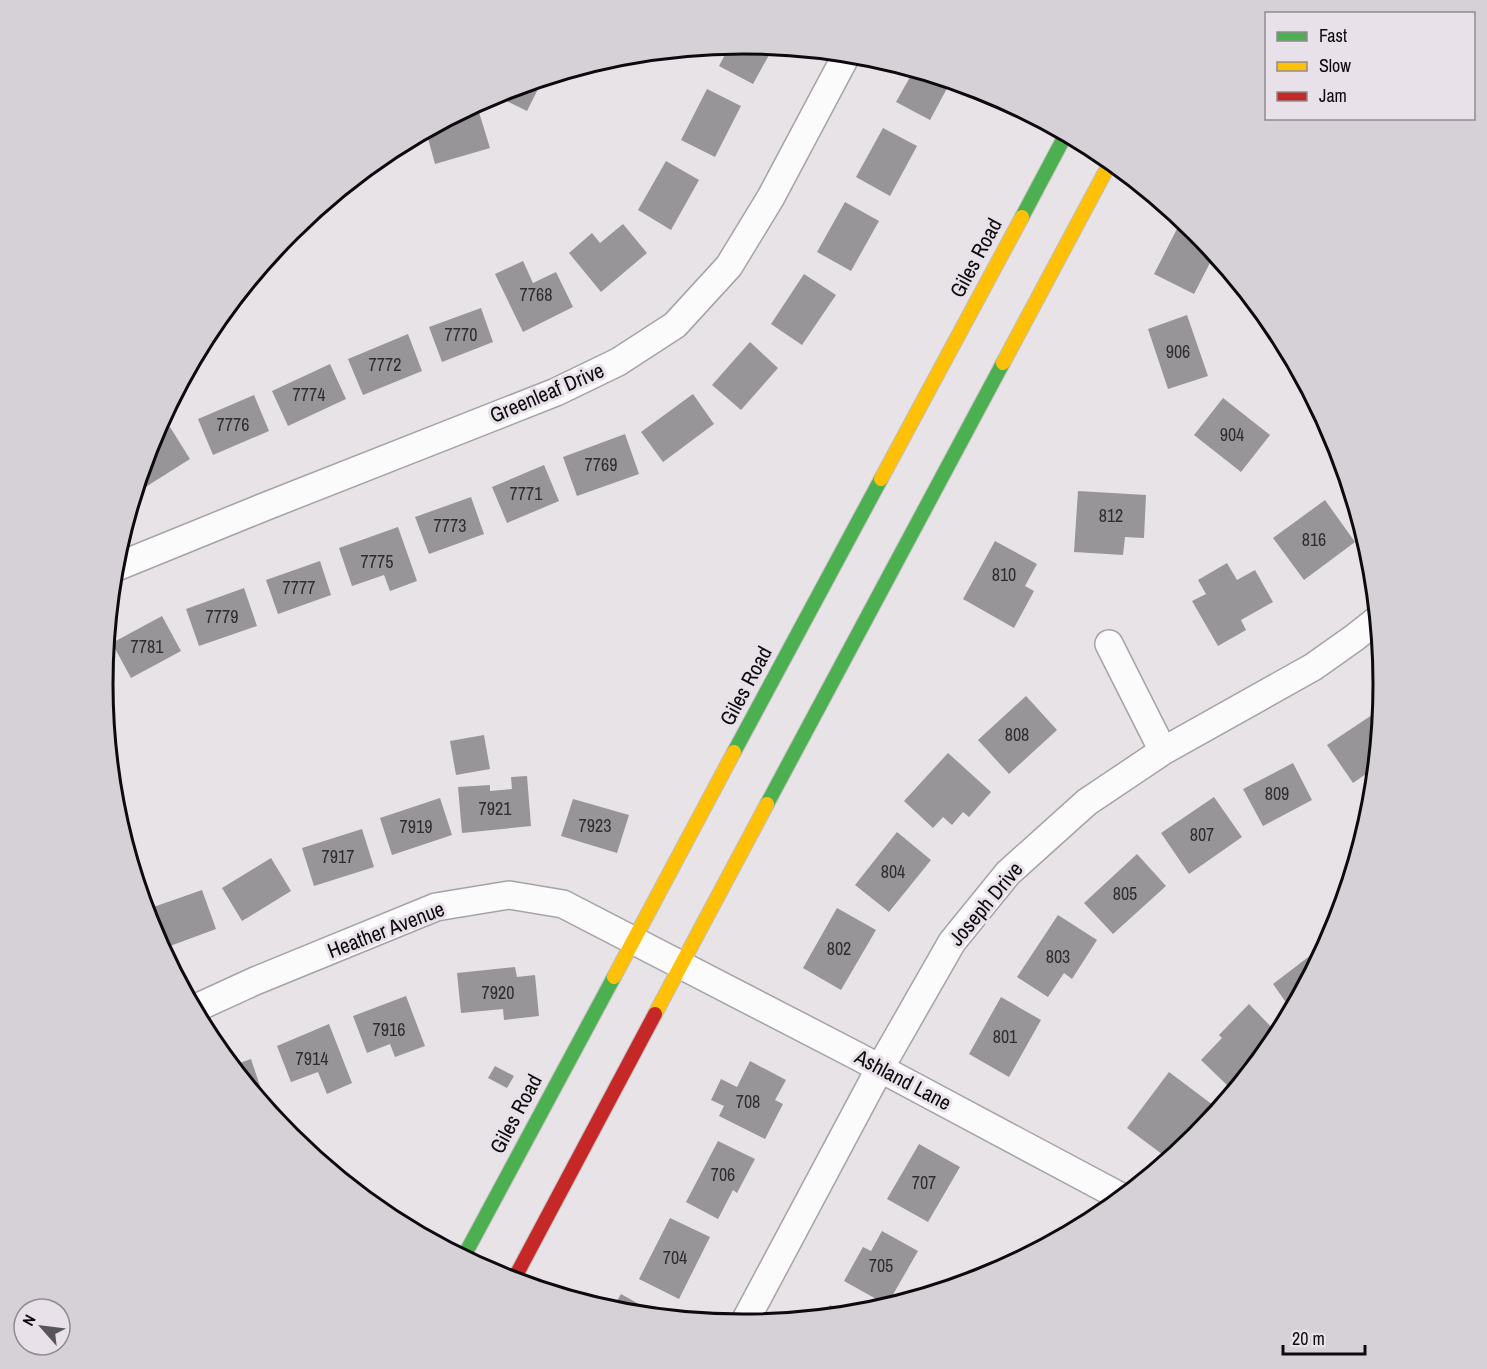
<svg xmlns="http://www.w3.org/2000/svg" width="1487" height="1369" font-family="'Archivo Narrow',sans-serif">
  <rect width="100%" height="100%" fill="#e7e3e7"/>
  <!-- building -->
  <path fill="#989599" d="M744,44l30,2 -21,38 -34,-18 11,-21z
    M914,70l37,11 -21,39 -34,-18z
    M543,79l-16,32 -33,-16 5,-3z
    M707,89l34,17 -26,51 -34,-17z
    M478,109l12,39 -55,16 -9,-33 26,-14z
    M883,128l34,18 -27,50 -34,-19z
    M666,161l33,19 -28,50 -33,-20z
    M845,202l34,19 -28,50 -34,-19z
    M1182,219l15,12 18,22 -21,41 -40,-20z
    M623,224l24,29 -46,39 -32,-39 23,-20 8,10z
    M523,261l10,22 23,-11 17,35 -50,25 -28,-58z
    M804,274l32,21 -34,50 -31,-21z
    M481,308l12,34 -51,20 -13,-35z
    M1187,315l21,61 -40,13 -20,-60z
    M408,334l14,37 -59,24 -15,-36z
    M750,342l28,26 -37,42 -29,-25z
    M330,364l16,35 -58,27 -16,-35z
    M693,394l21,30 -51,38 -22,-30z
    M254,395l15,36 -56,24 -15,-36z
    M1223,398l47,37 -29,37 -47,-37z
    M170,427l20,32 -46,29 -5,-8 12,-41z
    M625,434l14,40 -62,22 -14,-39z
    M544,465l15,36 -52,22 -15,-36z
    M1078,491l68,4 -2,43 -19,-1 -2,18 -49,-3z
    M471,497l13,37 -55,20 -14,-37z
    M1325,500l30,42 -51,38 -31,-42z
    M398,527l19,54 -27,10 -6,-16 -32,11 -13,-38z
    M995,541l42,23 -12,22 9,5 -20,37 -51,-29z
    M320,561l11,34 -53,19 -12,-34z
    M1227,563l10,17 18,-10 18,32 -32,18 5,10 -28,16 -26,-45 14,-7 -8,-14z
    M244,588l13,38 -58,20 -13,-37z
    M162,616l19,35 -50,27 -19,-35z
    M1026,696l31,34 -48,44 -31,-34z
    M1381,709l1,1 -6,57 -23,16 -26,-38z
    M484,735l6,34 -34,6 -6,-34z
    M948,753l43,39 -22,25 -6,-5 -11,13 -9,-8 -10,11 -29,-27z
    M1293,763l19,37 -49,26 -20,-37z
    M527,776l4,50 -69,7 -4,-46 32,-2v6l22,-2 -1,-12z
    M1214,797l28,40 -53,37 -28,-41z
    M440,798l12,37 -60,20 -12,-37z
    M573,799l56,16 -12,38 -56,-17z
    M362,829l12,38 -60,19 -12,-38z
    M897,832l34,28 -42,52 -34,-27z
    M1137,854l29,32 -53,48 -29,-31z
    M271,858l20,33 -49,30 -20,-33z
    M202,890l14,39 -54,20 -11,-20 -6,-19z
    M837,908l39,22 -35,60 -38,-22z
    M1058,915l39,25 -25,39 -8,-6 -16,24 -31,-20z
    M1324,945l2,3 -34,63 -19,-27z
    M515,967l2,10 18,-2 4,41 -35,4 -1,-11 -42,4 -4,-40z
    M406,996l19,50 -30,11 -5,-13 -23,9 -14,-37z
    M1001,997l40,23 -32,57 -40,-23z
    M1249,1004l30,31 -51,51 -27,-26 21,-22 -3,-3z
    M329,1024l23,59 -25,11 -9,-22 -27,10 -14,-36z
    M251,1059l10,30 -8,3 -22,-26z
    M750,1061l36,19 -11,20 8,4 -18,35 -46,-23 5,-10 -13,-6 10,-21 16,8z
    M495,1066l19,10 -7,12 -19,-10z
    M1169,1072l44,33 -39,52 -4,3 -43,-32z
    M718,1141l37,18 -18,34 -4,-3 -15,29 -32,-17z
    M919,1144l41,23 -32,55 -41,-23z
    M670,1218l40,19 -31,62 -40,-20z
    M1065,1225l10,6 -18,9z
    M882,1231l36,20 -31,54 -43,-24 19,-34 8,4z
    M621,1294l43,24 -46,-5 -7,-2z
    M830,1305l19,10 -25,3z"/>
  <g fill="none" stroke-linecap="round" stroke-linejoin="round">
    <defs>
      <path id="street" d="M114,568l150,-61 292,-115 62,-30 57,-37 54,-59 42,-69 76,-143
        M1109,644l54,107
        M194,1009l61,-28 181,-74 73,-12 54,9 294,152 266,142
        M743,1325l137,-257 72,-126 56,-69 79,-71 76,-51 150,-84 41,-29 24,-19"/>
      <path id="fast" d="M1022,217l44,-83
        M734,752l147,-273
        M767,804l236,-441
        M463,1258l151,-281"/>
      <path id="slow" d="M1003,363l108,-202
        M881,479l141,-262
        M614,977l120,-225
        M655,1014l112,-210"/>
      <path id="jam" d="M513,1281l142,-267"/>
    </defs>
    <!-- street casing -->
    <use href="#street" stroke="#a6a3a6" stroke-width="30"/>
    <!-- fast casing -->
    <use href="#fast" stroke="#c1bfc1" stroke-width="16"/>
    <!-- slow casing -->
    <use href="#slow" stroke="#c1bfc1" stroke-width="16"/>
    <!-- jam casing -->
    <use href="#jam" stroke="#c1bfc1" stroke-width="16"/>
    <!-- street -->
    <use href="#street" stroke="#fbfbfb" stroke-width="27"/>
    <!-- fast -->
    <use href="#fast" stroke="#4caf50" stroke-width="14"/>
    <!-- slow -->
    <use href="#slow" stroke="#ffc107" stroke-width="14"/>
    <!-- jam -->
    <use href="#jam" stroke="#c62828" stroke-width="14"/>
  </g>
  <g text-anchor="middle" stroke-width="6" stroke-linejoin="round" paint-order="stroke">
    <!-- number labels -->
    <g font-size="18" fill="#2f2d30">
      <text x="536" y="301">7768</text>
      <text x="461" y="341">7770</text>
      <text x="1178" y="358">906</text>
      <text x="385" y="371">7772</text>
      <text x="309" y="401">7774</text>
      <text x="233" y="431">7776</text>
      <text x="1232" y="441">904</text>
      <text x="601" y="471">7769</text>
      <text x="526" y="500">7771</text>
      <text x="1111" y="522">812</text>
      <text x="450" y="532">7773</text>
      <text x="1314" y="546">816</text>
      <text x="377" y="568">7775</text>
      <text x="1004" y="581">810</text>
      <text x="299" y="594">7777</text>
      <text x="222" y="623">7779</text>
      <text x="147" y="653">7781</text>
      <text x="1017" y="741">808</text>
      <text x="1277" y="800">809</text>
      <text x="495" y="815">7921</text>
      <text x="595" y="832">7923</text>
      <text x="416" y="833">7919</text>
      <text x="1202" y="841">807</text>
      <text x="338" y="863">7917</text>
      <text x="893" y="878">804</text>
      <text x="1125" y="900">805</text>
      <text x="839" y="955">802</text>
      <text x="1058" y="963">803</text>
      <text x="498" y="999">7920</text>
      <text x="389" y="1036">7916</text>
      <text x="1005" y="1043">801</text>
      <text x="312" y="1065">7914</text>
      <text x="748" y="1108">708</text>
      <text x="723" y="1181">706</text>
      <text x="924" y="1189">707</text>
      <text x="675" y="1264">704</text>
      <text x="881" y="1272">705</text>
    </g>
    <!-- street labels -->
    <g font-size="21" fill="#0c0a0d" stroke="#e8e1e9">
      <text transform="translate(976 258) rotate(-62)" y="7">Giles Road</text>
      <text transform="translate(547 393) rotate(-23)" y="7">Greenleaf Drive</text>
      <text transform="translate(746 686) rotate(-62)" y="7">Giles Road</text>
      <text transform="translate(986 904) rotate(-50)" y="7">Joseph Drive</text>
      <text transform="translate(386 930) rotate(-21)" y="7">Heather Avenue</text>
      <text transform="translate(903 1080) rotate(28)" y="7">Ashland Lane</text>
      <text transform="translate(516 1114) rotate(-62)" y="7">Giles Road</text>
    </g>
  </g>
  <!-- crop -->
  <path d="M0 0H1487V1369H0ZM113 684a630 630 0 1 1 1260 0a630 630 0 1 1-1260 0Z" fill="#d6d0d7" fill-rule="evenodd"/>
  <path fill="none" stroke="#0c0a0d" stroke-width="3" d="M113 684a630 630 0 1 1 1260 0a630 630 0 1 1-1260 0Z"/>
  <!-- legend -->
  <rect x="1265" y="12" width="210" height="108" fill="#e8e1e9" stroke="#908b91" stroke-width="1.5"/>
  <rect x="1277" y="32" width="30" height="9" fill="#4caf50" stroke="#908b91" stroke-width="1.5"/>
  <text x="1319" y="42" font-size="18" fill="#0c0a0d">Fast</text>
  <rect x="1277" y="62" width="30" height="9" fill="#ffc107" stroke="#908b91" stroke-width="1.5"/>
  <text x="1319" y="72" font-size="18" fill="#0c0a0d">Slow</text>
  <rect x="1277" y="92" width="30" height="9" fill="#c62828" stroke="#908b91" stroke-width="1.5"/>
  <text x="1319" y="102" font-size="18" fill="#0c0a0d">Jam</text>
  <!-- north arrow -->
  <g transform="translate(42 1327) rotate(298)"><circle r="28" fill="#e8e1e9" stroke="#908b91" stroke-width="1.5"/>
  <path d="M0-4.5L10 22L0 15L-10 22Z" fill="#595659"/>
  <text y="-9" font-size="16" font-weight="bold" text-anchor="middle" fill="#0c0a0d">N</text>
  </g>
  <!-- scale -->
  <path d="M1283 1345v9h82v-9" fill="none" stroke="#0c0a0d" stroke-width="3"/>
  <text x="1292" y="1345" font-size="18" fill="#0c0a0d" stroke="#e8e1e9" stroke-width="4.5" paint-order="stroke">20 m</text>
</svg>
